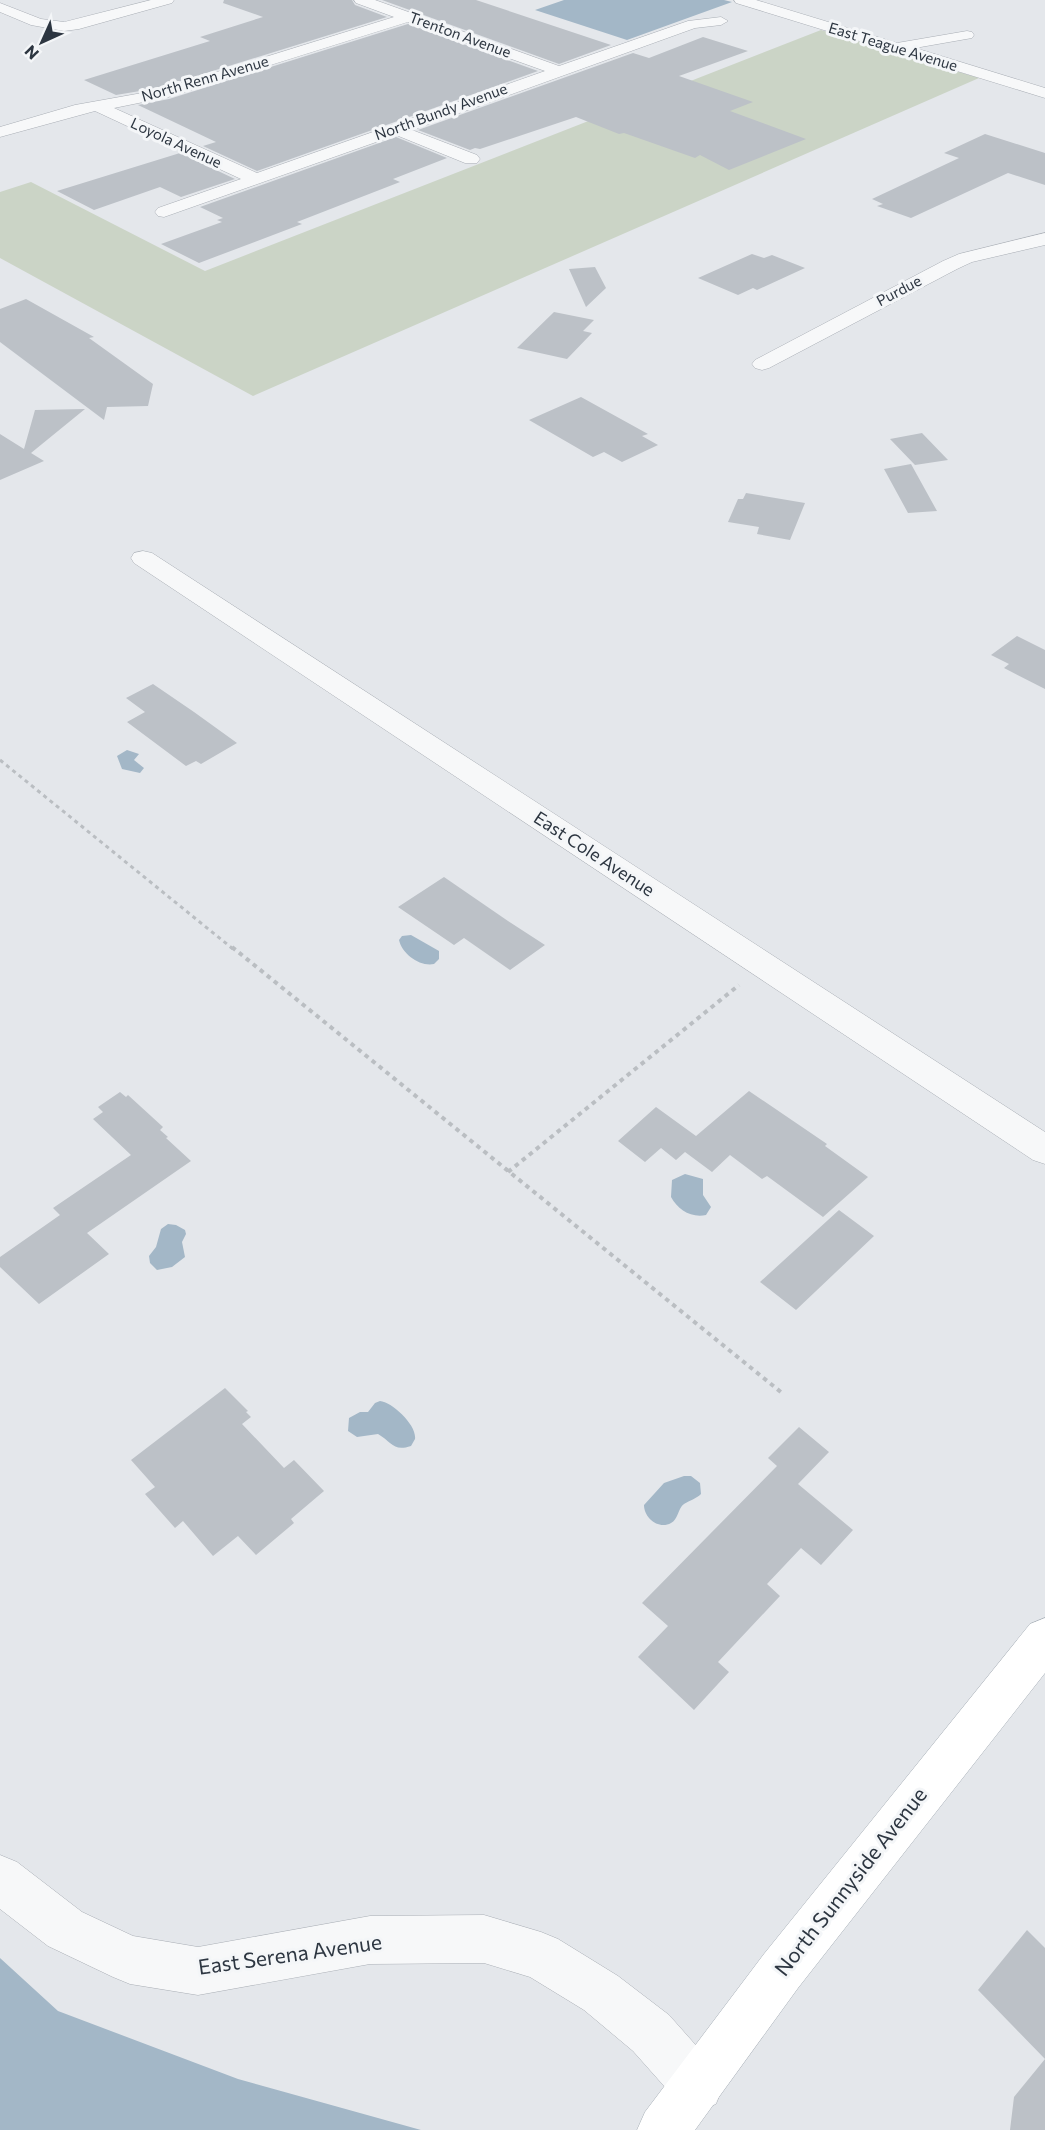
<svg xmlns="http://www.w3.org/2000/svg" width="1045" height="2130" font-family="Commissioner,sans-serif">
  <rect width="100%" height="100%" fill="#e4e7eb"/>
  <!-- green -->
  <path fill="#cbd4c6" d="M821,30l158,48 -726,318 -253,-138v-66l31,-10 174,89z"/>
  <!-- water -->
  <path fill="#a3b7c7" d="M564,0h160l8,2 -105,38 -92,-30z
    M127,750l12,4 -5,6 10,8 -4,5 -18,-4 -5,-13z
    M411,935l28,16v8l-5,5c-14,3 -32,-10 -35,-24l3,-4z
    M685,1174l18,5v16l8,12 -5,8c-15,3 -28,-5 -35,-18l1,-17z
    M168,1224l8,1 9,5 1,4 -4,8 3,15 -13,10 -15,3 -7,-7 -1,-7 7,-9 5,-18z
    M380,1401c12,1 37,24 35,38l-4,7c-18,6 -19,-4 -33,-12l-21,3 -9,-6 1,-13 11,-6h8l7,-9z
    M684,1476h7l9,7 1,11c-5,5 -11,6 -17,10 -6,4 -6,16 -13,19 -12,7 -27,-5 -27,-18l20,-22z
    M0,1958l58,53 180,68 183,51h-421z"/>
  <!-- building -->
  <path fill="#bcc1c7" d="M224,0h128l3,5 32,12 -229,71 -42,7 -32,-15 126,-39 -10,-4 63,-20 -40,-14z
    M382,0h94l135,45 -52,19z
    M408,24l130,47 -281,100 -54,-25 13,-4 -78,-37 31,-6z
    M703,37l45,14 -69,25 74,26 -23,9 76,28 -77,31 -29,-15 -5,3 -71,-25 -5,1 -43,-17 -96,32 -5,-1 -5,2 -52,-20 215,-77 16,5z
    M985,134l60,19v32l-37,-12 -97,45 -34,-12 6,-2 -11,-5 87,-41 -15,-5z
    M396,137l51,21 -54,21 7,3 -103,40 5,2 -103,39 -38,-19 61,-22 -5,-2 6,-2 -23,-11z
    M180,153l55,26 -54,18 -21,-10 -66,23 -37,-19z
    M752,254l12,4 8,-3 33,13 -48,22 -4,-2 -15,7 -40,-17z
    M595,267l11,21 -20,19 -17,-38z
    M26,299l68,38 -5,1 64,46 -5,22 -41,1 -3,13 -104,-78v-33z
    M554,312l40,8 -11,11 9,2 -25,26 -50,-11z
    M581,397l67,37 -6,2 16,9 -36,17 -18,-10 -11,5 -64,-37z
    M85,409l-54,44 13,8 -44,19v-46l24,15 11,-39z
    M922,433l26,27 -33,5 -25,-26z
    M911,464l26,47 -29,2 -24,-44z
    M746,493l59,10 -15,37 -33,-6 2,-7 -31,-5 10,-23h5z
    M1017,636l28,14v39l-41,-21 5,-4 -18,-9z
    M153,684l41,28 43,31 -36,21 -5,-3 -10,5 -59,-44 18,-10 -19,-14z
    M444,877l64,44 37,24 -35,25 -46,-32 -10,7 -56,-38z
    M749,1091l78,53 -2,2 43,31 -45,40 -56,-41 -5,3 -32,-24 -18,17 -27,-20 -9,8 -15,-12 -16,14 -27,-21 38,-34 40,29z
    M120,1092l6,5 2,-2 35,32 -3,3 8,7 -2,1 25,23 -104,72 22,21 -70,50 -39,-37v-10l60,-42 -7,-7 78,-53 -38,-36 10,-7 -5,-5z
    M839,1210l35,26 -78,74 -36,-28z
    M225,1388l23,23 -2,1 5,5 -9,7 42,44 10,-8 30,31 -33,28 3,4 -38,32 -18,-19 -25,20 -30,-35 -8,7 -30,-34 10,-7 -24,-27z
    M799,1427l30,25 -31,32 55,46 -32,35 -20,-17 -34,36 13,12 -62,66 11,10 -35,38 -56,-53 30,-31 -26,-23 135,-137 -9,-8z
    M1027,1930l18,18v182h-35l4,-33 31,-38 -67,-69z"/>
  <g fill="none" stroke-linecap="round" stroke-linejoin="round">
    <defs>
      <path id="minor" d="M151,0h23l-2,3 -93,26 -15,2 -33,-6 -31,-13v-9l41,16 23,3z
        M354,0h21l184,66 129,-45 33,-4 7,4 -7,4 -26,3 -283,102 65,25 3,4 -3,4h-12l-69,-28 -232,82 -6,-1 -3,-4 3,-4 83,-29 -146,-68 -95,26v-10l75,-22 84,-15 235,-73 -38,-14zM408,22l137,49 -288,102 -143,-65 54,-11z
        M734,0h22l141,43 70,-12 5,1 2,3 -2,3 -57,10 130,40v10l-309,-95z
        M1045,233v12l-73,17 -15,7 -188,99 -7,2 -7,-2 -3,-4 3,-4 188,-99 16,-7z
        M143,551l9,2 893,579v32l-12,-4 -899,-597 -3,-5 3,-5z
        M0,1855l17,7 65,50 51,24 65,11 172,-31 114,-1 57,17 17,7 60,37 51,39 47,53 7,18 -7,18 -18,7 -18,-7 -47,-53 -49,-41 -54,-33 -46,-14 -114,1 -172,31 -68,-11 -17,-7 -65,-31 -48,-37z"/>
      <path id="major" d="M1045,1618v55l-247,315 -103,142h-58l8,-18 119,-158 266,-330z"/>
    </defs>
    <!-- minor casing -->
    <use href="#minor" stroke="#a9aeb5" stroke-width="1"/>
    <!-- major casing -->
    <use href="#major" stroke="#a5adb5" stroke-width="1"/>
    <!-- path-far1 -->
    <path stroke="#babec2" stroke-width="3" stroke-dasharray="4 4" stroke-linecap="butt" d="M0,760l233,189"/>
    <!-- path -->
    <path stroke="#babec2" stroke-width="4" stroke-dasharray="4.5 4.5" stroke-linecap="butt" d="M232,947l550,446
      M508,1172l231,-187"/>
    <!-- minor -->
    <use href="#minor" fill="#f7f8f9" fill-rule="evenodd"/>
    <!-- major -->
    <use href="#major" fill="#fff" fill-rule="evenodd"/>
  </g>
  <g text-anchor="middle" stroke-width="6" stroke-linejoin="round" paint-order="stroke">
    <!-- far-street labels -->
    <g font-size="15" fill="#2d3641" stroke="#f4f6f8">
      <text transform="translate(460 35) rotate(20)" y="5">Trenton Avenue</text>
      <text transform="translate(893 47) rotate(17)" y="5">East Teague Avenue</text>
      <text transform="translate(205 79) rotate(-16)" y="5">North Renn Avenue</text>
      <text transform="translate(441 112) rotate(-20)" y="5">North Bundy Avenue</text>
      <text transform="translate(176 143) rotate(25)" y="5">Loyola Avenue</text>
      <text transform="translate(899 291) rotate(-28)" y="5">Purdue</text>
    </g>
    <!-- street labels -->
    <g font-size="18" fill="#2d3641" stroke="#f4f6f8">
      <text transform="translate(594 854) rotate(33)" y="6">East Cole Avenue</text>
    </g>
    <!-- near-street labels -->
    <g font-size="21" fill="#2d3641" stroke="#f4f6f8">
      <text transform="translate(851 1882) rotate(-52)" y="7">North Sunnyside Avenue</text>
      <text transform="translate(290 1955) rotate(-8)" y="7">East Serena Avenue</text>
    </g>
  </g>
  <!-- north arrow -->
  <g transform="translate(42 42) rotate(225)" stroke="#f4f6f8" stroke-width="4.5" paint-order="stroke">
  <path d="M0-4.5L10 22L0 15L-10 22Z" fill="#2d3641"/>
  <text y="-9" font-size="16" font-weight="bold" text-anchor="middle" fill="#2d3641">N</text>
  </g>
</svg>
